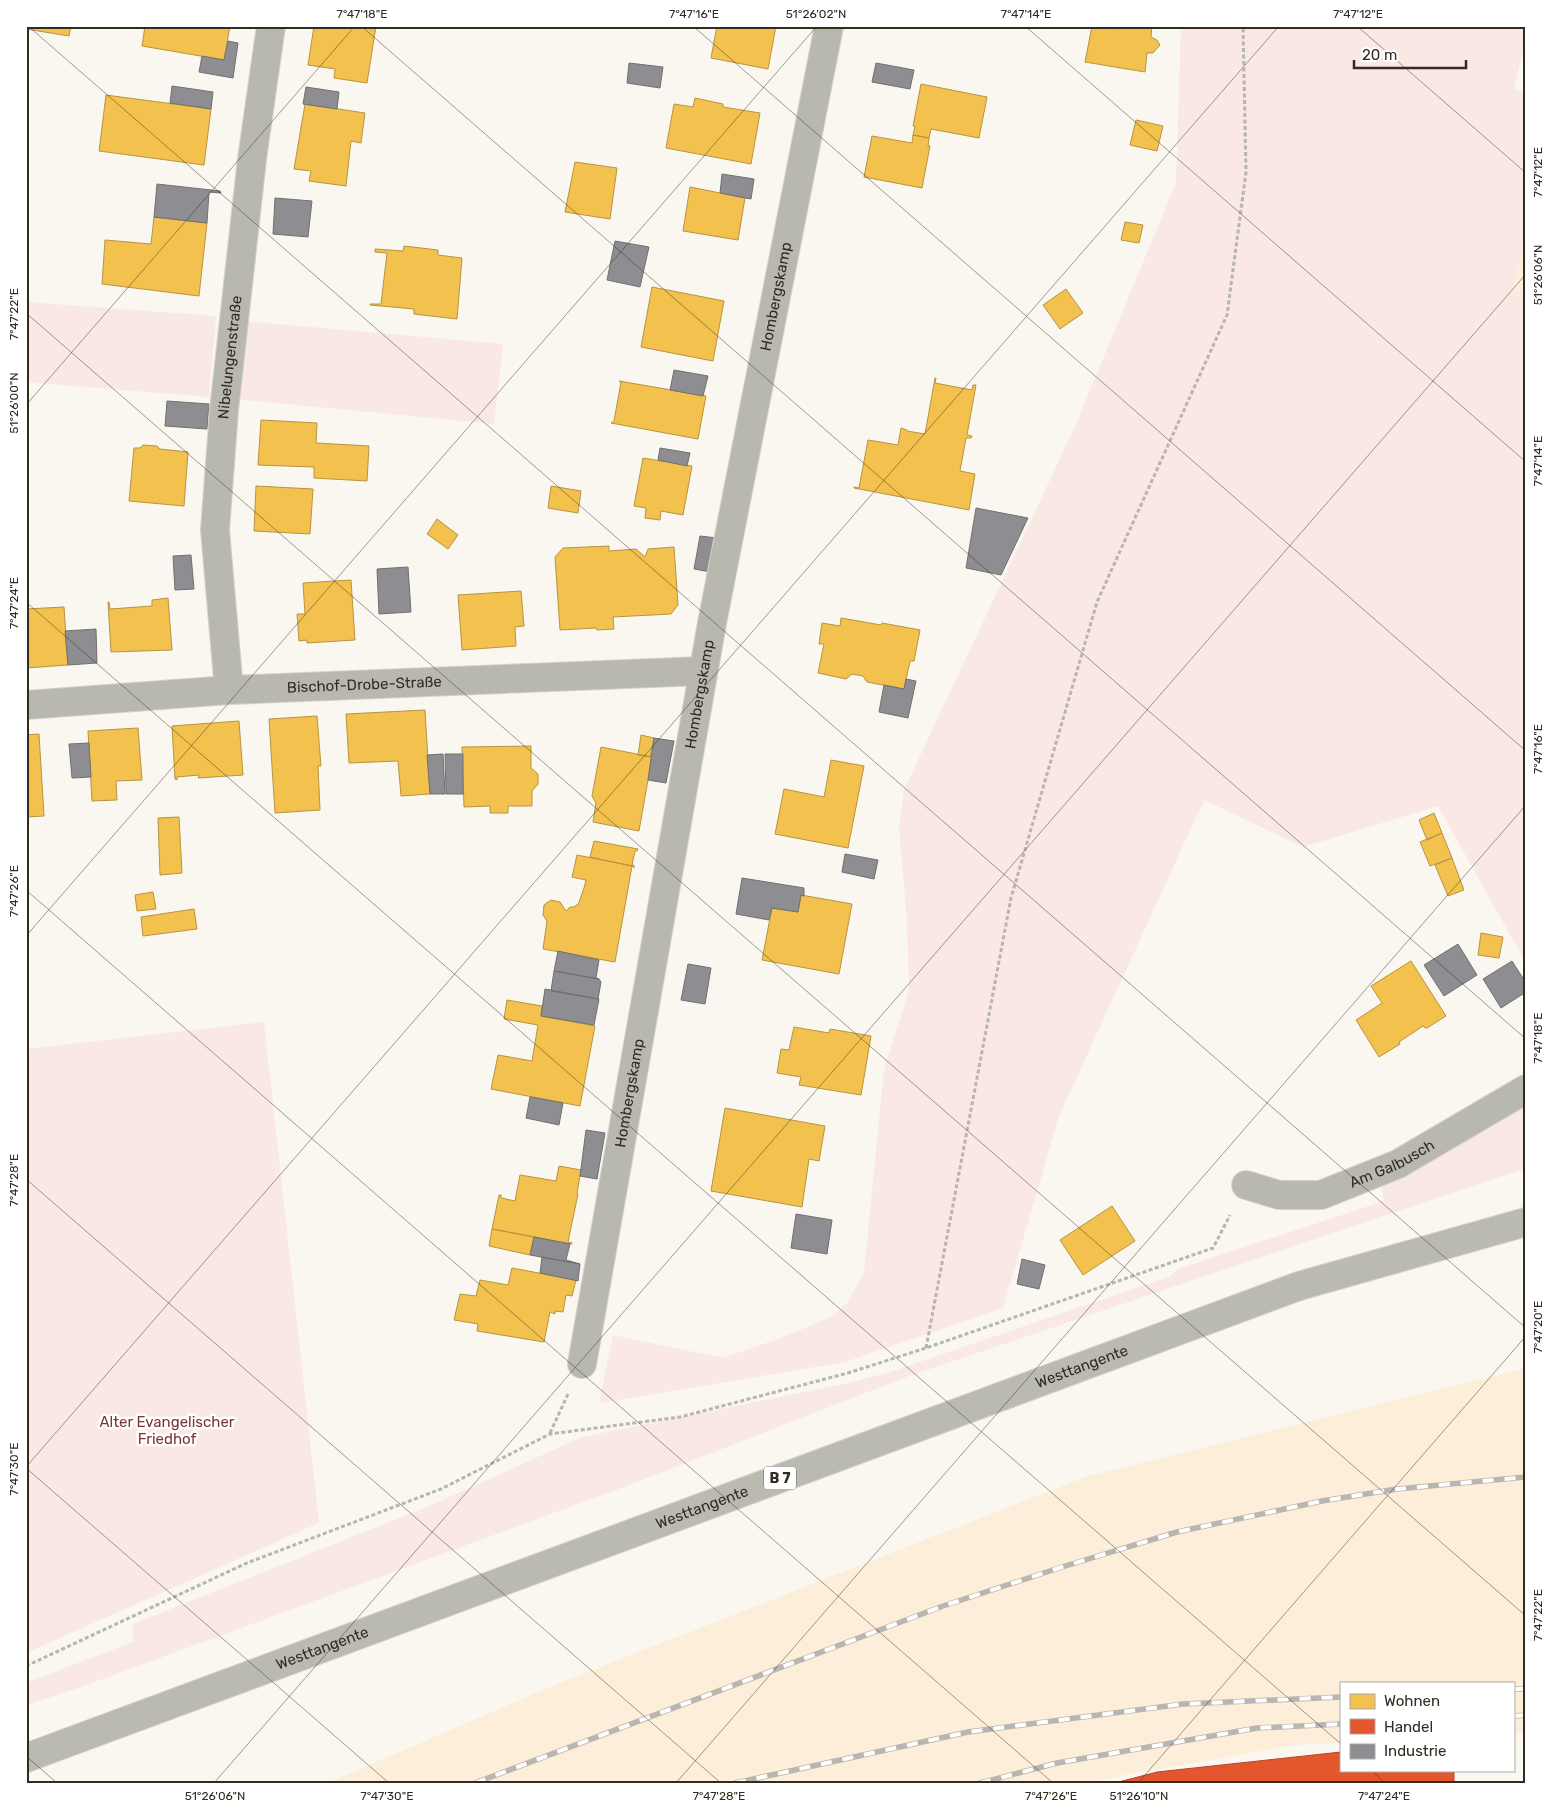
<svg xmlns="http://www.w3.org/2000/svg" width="1552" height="1809" font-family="Rubik,sans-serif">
  <rect width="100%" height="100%" fill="#faf6f0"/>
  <!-- built -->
  <path fill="#fceed8" d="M1526,234v59l-14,-2z
    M1526,1368v366h-13v-51h-172v60l-46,2 -171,30 -35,8h-761l229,-99 531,-208z"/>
  <!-- green -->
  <path fill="#f9e8e4" d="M1181,26h345v11l-12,51 12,6v139l-14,58 14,2v670l-88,-157 -135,41 -99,-47 -145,316 -56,192 -158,54 -246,41 14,-68 110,23 55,-19 53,-22 16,-14 17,-30 20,-203 25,-80 -2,-70 -8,-92 5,-38 169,-359 103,-248z
    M26,302l190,14 -7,81 -183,-15z
    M244,321l259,23 -9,80 -258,-25z
    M264,1022l55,501 -293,130v-604z
    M1526,1105v63l-617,208 -277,108 -551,203 -55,18v-22l107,-41v-18l299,-119 150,-68 262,-53 46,-12 279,-95 9,-8 206,-68 -3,-15z"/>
  <!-- homes -->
  <path fill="#f2c14e" stroke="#b89440" d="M26,26h45l-2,10 -43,-7z
    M145,26h85l-6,34 -82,-14z
    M314,26h62l-9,57 -33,-5 1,-9 -27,-4z
    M717,26h59l-8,43 -57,-11z
    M1092,26h13l15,3v-3h32l-1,11 6,3 3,5 -7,8h-6l-2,19 -60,-10z
    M921,84l66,13 -8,41 -48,-9 -2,9 -16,-3 2,-9h-2z
    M106,95l105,14 -7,56 -105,-14z
    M695,98l28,6v3l37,6 -9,51 -85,-16 8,-44 19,3z
    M305,104l60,9 -4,30 -10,-2 -5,45 -37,-5 2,-10 -17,-2z
    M1136,120l27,6 -6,25 -27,-6z
    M913,135l16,3 -1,8h2l-8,42 -58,-11 8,-41 40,7z
    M575,162l42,6 -7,51 -45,-7z
    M690,187l55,11 -7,42 -55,-9z
    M154,217l53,6 -8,73 -97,-12 3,-44 46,4z
    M1125,222l18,3 -4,18 -18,-3z
    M404,246l34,4v5l24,3 -5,61 -43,-5v-5l-44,-4v-1h11l6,-51 -12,-1v-3l28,2z
    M652,287l72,14 -11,60 -72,-14z
    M1066,289l17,24 -23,16 -17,-24z
    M935,378h1l-1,5 37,7 1,-5h3l-9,50 5,1 -1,2h-5l-6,33 15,3 -6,36 -115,-22v-1l5,1 9,-48 30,5 3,-17 6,2v1l18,3z
    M619,381l87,15 -8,43 -87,-16 3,-2 7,-39z
    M261,420l56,3 -1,20 53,3 -2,35 -53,-3v-11l-56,-2z
    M143,445l14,1 3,3 28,3 -4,54 -55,-5 5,-53h6z
    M643,458l49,8 -9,49 -22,-4 -1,9 -15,-2 1,-10 -12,-2z
    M256,486l57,3 -3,45 -56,-3z
    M551,486l30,5 -3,22 -30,-5z
    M437,519l21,16 -10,14 -21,-15z
    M609,546v5l27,-2 9,8 3,-8 26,-2 4,58 -7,9 -58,3 1,12 -17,1 -1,-2 -36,2 -5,-73 8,-9z
    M351,580l4,60 -48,3v-3l-8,1 -2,-27h8l-2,-31z
    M521,591l3,35 -9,1 1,19 -54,4 -4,-55z
    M168,598l4,52 -61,2 -3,-50h1l1,7 42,-3v-6z
    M64,607l4,58 -42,3v-59z
    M841,618l40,7 1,-2 38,7 -6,31h-4l-6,28 -37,-7 -4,-6 -11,-2 -6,5 -28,-6 6,-29h-5l3,-21 18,3z
    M425,710l5,84 -29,2 -3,-35 -49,2 -3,-49z
    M317,716l4,50h-3l2,44 -45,3 -6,-94z
    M239,721l4,54 -45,3 1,-3 -22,2v3l-2,-1 -3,-53z
    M138,728l4,52 -26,1 1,19 -25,1 -4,-70z
    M39,734l5,82 -18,1v-82z
    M641,735l13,3 -4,19 -12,-2z
    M531,746v22l7,6v10l-6,7v15h-24v7h-18v-7l-26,1 -2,-60z
    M601,747l51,10 -13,74 -46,-9 3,-19 -4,-7z
    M831,760l33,6 -16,82 -73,-14 9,-45 40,8z
    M1434,813l8,20 -15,7 -8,-20z
    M179,817l3,56 -22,2 -2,-57z
    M1442,833l10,25 -22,8 -10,-24z
    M594,841l44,8 -1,2h-2l-3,14h2v3l-2,-2 -42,-9z
    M577,855l55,11 -17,96 -72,-13 4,-28 -4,-6 1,-10 7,-5 9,2 6,9 4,-4h4l2,-2h2l6,-17 2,-8 -14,-3z
    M1452,858l12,32 -16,6 -13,-31z
    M153,892l3,17 -19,2 -2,-16z
    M801,895l51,9 -13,70 -77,-14 10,-52 26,4z
    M194,909l3,20 -54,7 -2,-19z
    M1481,933l22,4 -4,21 -21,-3z
    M1411,961l35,55 -19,12h-2l-2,-2 -24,16 1,2 -21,13 -23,-37 26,-17 -11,-17z
    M507,1000l35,6 -1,10 54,10 -15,80 -89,-17 7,-34 34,6 6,-36 -34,-6z
    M794,1027l35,6 1,-4 41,7 -10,59 -62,-10 2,-8 -24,-4 4,-24 8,1z
    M725,1108l100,18 -6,35 -10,-2 -7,48 -91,-16z
    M559,1166l22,4 -4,23 1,1 -10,48 4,1v1l-80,-15 7,-34h2v3l14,3 5,-26 36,6z
    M1112,1206l23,35 -52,34 -23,-35z
    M492,1229l42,8 -4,18 -41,-9z
    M512,1268l64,12 -4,16 -6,-1 -3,17 -8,-1v3l-5,-2 -6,30 -67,-11 1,-7 -24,-4 6,-26 16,2 4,-16 28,5z"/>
  <!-- shops -->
  <path fill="#e4572e" stroke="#ae4a2a" d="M1341,1752v18h113v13h-339l42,-11z"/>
  <!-- industry -->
  <path fill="#8d8d92" stroke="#717070" d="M228,41l10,2 -5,35 -34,-6 3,-16 22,4z
    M629,63l34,4 -3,21 -33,-5z
    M876,63l38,7 -4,19 -38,-7z
    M172,86l41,6 -2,17 -41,-6z
    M306,87l33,5 -2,17 -34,-5z
    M722,174l32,5 -3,20 -31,-6z
    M157,184l63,7 1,2 -12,-1 -2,31 -53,-6z
    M275,198l37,3 -4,36 -35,-3z
    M615,241l34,6 -9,40 -33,-7z
    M674,370l34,6 -5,20 -33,-6z
    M167,401l42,3 -2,25 -42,-3z
    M660,448l30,5 -3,13 -29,-6z
    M976,508l52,10 -27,57 -35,-7z
    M700,536l17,2 -6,34 -17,-3z
    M191,555l3,34 -19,1 -2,-34z
    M408,567l3,45 -32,2 -2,-45z
    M96,629l1,34 -29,2 -3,-34z
    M906,679l10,2 -8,37 -29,-6 5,-27 20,4z
    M654,738l20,3 -8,42 -18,-3z
    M89,743l2,34 -19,1 -3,-34z
    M443,754l2,40h-15l-3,-39z
    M445,754h18v40h-17z
    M845,854l33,6 -4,19 -32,-7z
    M742,878l62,10v8l-3,-1 -3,17 -26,-4 -3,12 -33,-6z
    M1458,944l19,31 -33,21 -20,-31z
    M558,951l41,9 -3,18 3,1 -45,-8z
    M1512,961l14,22v9l-25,16 -18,-29z
    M688,964l23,4 -6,36 -24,-4z
    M554,971l45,8 2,3 -3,17 -47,-8z
    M545,989l54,10 -5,26 -53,-9z
    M530,1097l33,6 -4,22 -33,-7z
    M586,1130l19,3 -8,46 -17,-3z
    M796,1214l36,6 -5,34 -36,-6z
    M534,1237l36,7 -4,16 14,4 -50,-9z
    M542,1257l38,7 -2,17 -38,-8z
    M1022,1259l23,6 -6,24 -22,-5z"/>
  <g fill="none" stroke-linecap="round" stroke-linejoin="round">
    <defs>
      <g id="street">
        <path id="s1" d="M229,690l-14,-160 9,-120 28,-251 19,-133"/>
        <path id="s2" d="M26,705l203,-15 474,-19"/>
        <path id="s3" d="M1246,1185l33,10h42l77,-31 128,-75"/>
        <path id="s4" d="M582,1364l130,-741 117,-597"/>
      </g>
      <g id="primary">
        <path id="s5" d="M26,1758l1273,-472 227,-64"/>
      </g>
    </defs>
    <!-- street casing -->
    <use href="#street" stroke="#d5d1cb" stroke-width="30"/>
    <!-- primary casing -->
    <use href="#primary" stroke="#d5d1cb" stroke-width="30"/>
    <!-- path -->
    <path stroke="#b7b5af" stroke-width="3" stroke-dasharray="4 2.5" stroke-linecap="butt" d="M926,1348l85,-450 86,-296 130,-287 19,-143 -3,-146
      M550,1433l18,-39
      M26,1666l221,-103 194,-74 109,-55 130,-17 168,-44 78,-25 287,-100 17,-33"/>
    <!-- street -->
    <use href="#street" stroke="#b8b8af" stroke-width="28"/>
    <!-- primary -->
    <use href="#primary" stroke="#babab1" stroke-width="28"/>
    <defs>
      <path id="rail" d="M1513,1689h13
        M1513,1716l13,-1
        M475,1783l468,-177 119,-39 115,-35 145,-31 75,-12 129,-12
        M735,1783l233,-51 215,-28 158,-7
        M980,1783l77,-20 200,-35 84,-4"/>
    </defs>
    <!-- rail casing -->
    <use href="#rail" stroke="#b9b6b0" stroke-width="5.5"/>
    <!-- rail -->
    <use href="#rail" stroke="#fff" stroke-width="4" stroke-dasharray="11" stroke-linecap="butt"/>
  </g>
  <!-- ticks -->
  <path fill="none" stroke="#312b20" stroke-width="1" stroke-opacity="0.45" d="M28,26l1498,1302M361,26l1165,1013M693,26l833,725M1025,26l501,436M1357,26l169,147M26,313l1500,1303M26,405l329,-379M26,602l1315,1142M26,890l1027,893M26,936l791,-910M26,1179l695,604M26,1467l1253,-1441M26,1468l363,315M26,1756l31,27M1371,1770l14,13M214,1783l1312,-1509M676,1783l850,-978M1138,1783l388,-447"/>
  <g text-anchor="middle" stroke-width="5" stroke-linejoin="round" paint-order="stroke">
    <!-- shield labels -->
    <rect fill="#fff" stroke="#6f6b63" stroke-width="1" x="764" y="1466.5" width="32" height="23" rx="4"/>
    <g font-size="14" font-weight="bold" fill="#312b20">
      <text x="780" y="1483">B 7</text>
    </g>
    <!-- street labels -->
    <g font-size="15" fill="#312b20" stroke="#fff">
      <text dy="5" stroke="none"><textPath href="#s4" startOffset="1085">Hombergskamp</textPath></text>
      <text dy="5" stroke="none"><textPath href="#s1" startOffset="334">Nibelungenstraße</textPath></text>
      <text dy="5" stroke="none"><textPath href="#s2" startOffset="339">Bischof-Drobe-Straße</textPath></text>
      <text dy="5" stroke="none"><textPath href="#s4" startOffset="680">Hombergskamp</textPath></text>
      <text dy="5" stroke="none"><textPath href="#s4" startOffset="275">Hombergskamp</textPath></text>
      <text dy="5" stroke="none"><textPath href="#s3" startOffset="154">Am Galbusch</textPath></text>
      <text dy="5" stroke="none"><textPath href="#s5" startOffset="1126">Westtangente</textPath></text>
      <text dy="5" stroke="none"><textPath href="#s5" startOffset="721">Westtangente</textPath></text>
      <text dy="5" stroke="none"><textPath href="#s5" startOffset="316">Westtangente</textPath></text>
    </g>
    <!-- park labels -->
    <g font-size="15" fill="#7c3437" stroke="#fff">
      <text x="167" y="1427">Alter Evangelischer<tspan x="167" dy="17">Friedhof</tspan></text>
    </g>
  </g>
  <!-- border -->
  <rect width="1552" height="1809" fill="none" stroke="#ffffff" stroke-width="55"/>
  <!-- legend -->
  <rect x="1340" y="1682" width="175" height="90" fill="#ffffff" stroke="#adaaa6"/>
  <rect x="1350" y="1694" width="25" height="15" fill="#f2c14e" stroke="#adaaa6"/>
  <text x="1384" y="1706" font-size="15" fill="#312b20">Wohnen</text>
  <rect x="1350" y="1719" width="25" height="15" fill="#e4572e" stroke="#adaaa6"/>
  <text x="1384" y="1732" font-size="15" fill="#312b20">Handel</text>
  <rect x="1350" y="1744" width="25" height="15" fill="#8d8d92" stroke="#adaaa6"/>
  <text x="1384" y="1756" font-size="15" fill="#312b20">Industrie</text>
  <!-- scale -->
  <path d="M1354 60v8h112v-8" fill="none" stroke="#312b20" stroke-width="2.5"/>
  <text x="1362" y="60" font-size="15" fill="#312b20" stroke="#ffffff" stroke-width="4" paint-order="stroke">20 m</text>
  <rect x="28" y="28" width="1496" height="1754" fill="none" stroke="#312b20" stroke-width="2"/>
  <g font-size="12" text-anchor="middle" fill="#312b20">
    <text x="362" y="18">7°47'18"E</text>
    <text x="694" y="18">7°47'16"E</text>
    <text x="816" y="18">51°26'02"N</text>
    <text x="1026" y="18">7°47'14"E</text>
    <text x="1358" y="18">7°47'12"E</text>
    <text transform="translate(1538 172) rotate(-90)" y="4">7°47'12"E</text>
    <text transform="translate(1538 275) rotate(-90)" y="4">51°26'06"N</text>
    <text transform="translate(14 314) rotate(-90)" y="4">7°47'22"E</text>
    <text transform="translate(14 403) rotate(-90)" y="4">51°26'00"N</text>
    <text transform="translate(1538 461) rotate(-90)" y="4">7°47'14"E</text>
    <text transform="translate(14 603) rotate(-90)" y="4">7°47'24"E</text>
    <text transform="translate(1538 749) rotate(-90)" y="4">7°47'16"E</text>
    <text transform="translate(14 891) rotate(-90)" y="4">7°47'26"E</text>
    <text transform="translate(1538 1038) rotate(-90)" y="4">7°47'18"E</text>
    <text transform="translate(14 1180) rotate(-90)" y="4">7°47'28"E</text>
    <text transform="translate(1538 1327) rotate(-90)" y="4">7°47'20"E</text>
    <text transform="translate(14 1469) rotate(-90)" y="4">7°47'30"E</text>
    <text transform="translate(1538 1615) rotate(-90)" y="4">7°47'22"E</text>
    <text x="215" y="1800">51°26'06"N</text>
    <text x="387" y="1800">7°47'30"E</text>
    <text x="719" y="1800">7°47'28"E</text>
    <text x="1051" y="1800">7°47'26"E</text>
    <text x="1139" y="1800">51°26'10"N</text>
    <text x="1384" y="1800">7°47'24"E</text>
  </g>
</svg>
